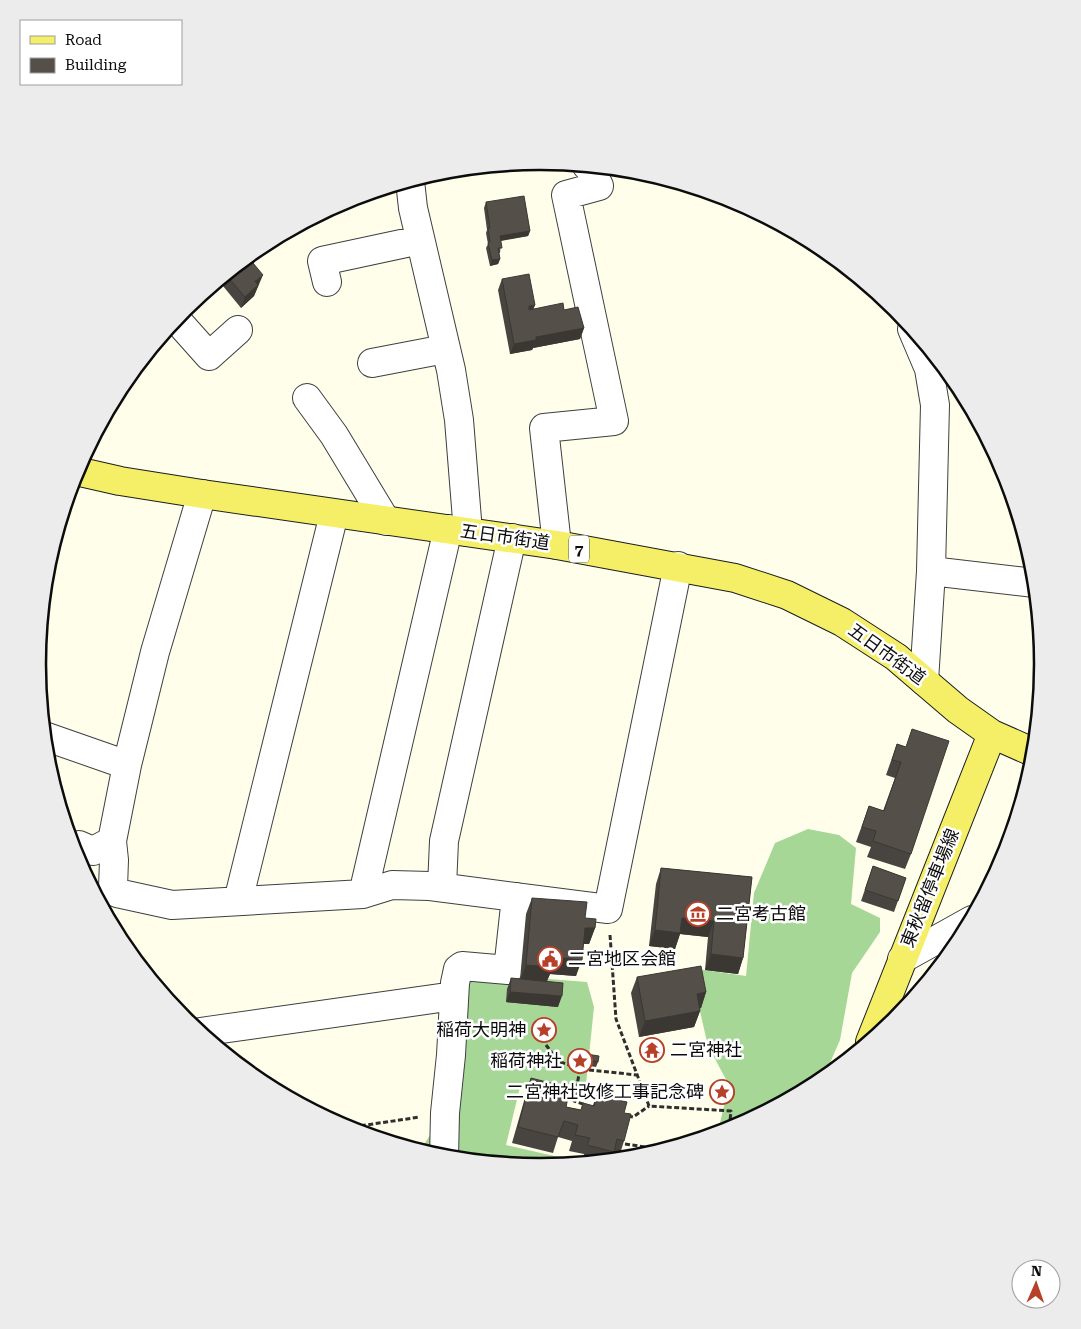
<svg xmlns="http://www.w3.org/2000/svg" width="1081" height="1329" font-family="'Roboto Serif','Noto Sans JP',serif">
  <rect width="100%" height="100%" fill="#fefeeb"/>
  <!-- forest -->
  <path fill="#a6d797" d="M808,829l31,6 17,13 -5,56 29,14v14l-28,41 -12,67 -18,41 -89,48 -28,9 14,-11 10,-42 -21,-39 -18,-78 56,8 8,-83 21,-50z
    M471,973l116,9 7,25 -9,87 -20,3 -45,-10 -14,58 79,18 -45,4 -98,-9 -22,-7 32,-51z"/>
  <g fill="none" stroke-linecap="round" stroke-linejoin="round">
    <defs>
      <path id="minor" d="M410,181l3,27 38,162 8,50 9,112
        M327,282l-5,-21 98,-21
        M176,319l33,37 29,-26
        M912,329l17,40 6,36 -4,166 -7,110
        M372,363l73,-14
        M307,398l27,37 52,86
        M202,494l-47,158 -28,113 -15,76 2,19 -1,28 4,5 55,12 191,-11 29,-9 38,1 178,23 70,-343
        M557,545l-13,-117 70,-7 -48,-226 33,-9 -8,-17 -4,-3
        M931,571l104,12
        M44,736l83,29
        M76,857l3,-12 14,6 19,-10
        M442,887l2,-46 68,-303
        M363,894l85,-365
        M238,901l96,-387
        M902,959l70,-39
        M200,1032l254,-36
        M444,1158l1,-45 6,-58 4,-72 3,-14 4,-3 46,4 8,-73"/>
      <path id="major" d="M76,471l44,10 82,13 355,51 178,33 52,17 55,27 54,35 62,53 34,24 43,19
        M870,1042l122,-308"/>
    </defs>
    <!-- minor casing -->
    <use href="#minor" stroke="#3f3f3f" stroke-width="30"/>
    <!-- major casing -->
    <use href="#major" stroke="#1d1d1d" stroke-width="30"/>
    <!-- path -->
    <path stroke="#2e2e2e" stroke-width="3" stroke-dasharray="5 2.5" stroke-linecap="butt" d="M610,935l6,84 33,87 82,5 -2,19
      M546,1045l12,16 22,8 57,6
      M580,1069l-6,32 12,4
      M628,1116l5,1 16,-11
      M346,1128l74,-11
      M625,1144l41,6"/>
    <!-- minor -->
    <use href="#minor" stroke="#fff" stroke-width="28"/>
    <!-- major -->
    <use href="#major" stroke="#f4ef66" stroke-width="28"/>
  </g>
  <!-- wall -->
  <path fill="#48443f" d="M486,202l44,29 -2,5 -27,5 -1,12h-1l1,6 -2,5 -8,2 -4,-18 2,-4 -2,-11 1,-3 -3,-22z
    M235,268l24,18h-1l-4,10 -13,12 -18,-22 3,-11z
    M502,279l33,26 -2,4 31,1 20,18 -4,11 -47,9 -1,2 -22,4 -12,-64z
    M897,744l8,3 6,107 -6,15 -38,-12 4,-10 -15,-5 13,-36 14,5 12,-33 -9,-3z
    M873,866l33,12 -12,34 -33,-11z
    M661,868l91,9 -9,81 -5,16 -33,-4 3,-33 -28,-3 -5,15 -26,-3 7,-62z
    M532,898l53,20 10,10 -6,16h-6l-7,32 -26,-2 -3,7 11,26 -52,-5 1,-13 4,-11 9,1 6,-65z
    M637,977l69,15 -5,16 -2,1 1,2 -6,16 -55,10 -8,-44z
    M580,1053l18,9 -2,5 -19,-3z
    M531,1078l35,29 15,3 12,-5 4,-10 27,18v28l-5,16 -6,-2 -2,6 -22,2 -7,-2 2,-7 -15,-3 3,-10 -14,-4 -5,16 -41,-10 14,-49z"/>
  <!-- shaded-wall -->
  <path fill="#3b3733" d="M530,231l-2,5 -30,5 2,-5z
    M500,259l-2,5 -8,2 2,-6z
    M263,275l-9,21 -13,12 4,-11 10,-16z
    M535,305l-4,11 -2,-10z
    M584,328l-4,11 -47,9 -1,2 -22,4 4,-10 22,-7z
    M682,918l32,3 -6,16 -28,-3 -5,15 -26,-3 6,-16z
    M585,928h10l-6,16h-10z
    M711,954l32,4 -5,16 -33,-4z
    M553,957l29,3 -6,16 -26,-2 -4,9 -26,-2 6,-16z
    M510,992l52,4 -4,11 -52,-5z
    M706,992l-5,16 -10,2 6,-16z
    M700,1011l-6,16 -55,10 6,-16z"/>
  <!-- building -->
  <path fill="#544f49" stroke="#3b3733" d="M524,196l6,35 -30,5 2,12h-4l2,11 -8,1 -4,-17 2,-1 -2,-14h2l-4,-26z
    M248,257l15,18 -8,6 3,4 -13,12 -19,-22z
    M529,274l6,31 -6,1v4l34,-7 1,7 14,-3 6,21 -48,9v3l-22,4 -12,-65z
    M912,729l37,12 -38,113 -38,-13 3,-10 -14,-4 7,-21 15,5 17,-49 -9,-2 5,-16 9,3z
    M873,866l33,12 -8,23 -33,-11z
    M661,868l91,9 -9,81 -32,-4 3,-33 -32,-3 -2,15 -25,-3z
    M532,898l55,4 -2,16 11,1 -1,9h-10l-3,32 -29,-3 -1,10 -26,-2z
    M701,966l5,26 -9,2 3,17 -55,10 -8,-44z
    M511,978l52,5 -1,13 -52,-4z
    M580,1053l19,3 -1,6 -19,-3z
    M531,1078l39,10 -4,19 15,3 2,-7 11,3 3,-11 30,7 -3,11 7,1 -7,27 -7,-2 -3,13 -27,-7 3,-7 -15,-3 3,-10 -14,-4 -6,16 -40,-10z"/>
  <!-- icons -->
  <defs>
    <symbol id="museum-ring" viewBox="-11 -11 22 22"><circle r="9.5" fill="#fff" stroke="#b74029" stroke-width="1.5"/><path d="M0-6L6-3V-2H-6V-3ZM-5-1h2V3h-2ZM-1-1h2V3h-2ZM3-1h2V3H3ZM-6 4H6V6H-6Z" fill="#b74029"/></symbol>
    <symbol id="civic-ring" viewBox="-11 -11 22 22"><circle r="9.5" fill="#fff" stroke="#b74029" stroke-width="1.5"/><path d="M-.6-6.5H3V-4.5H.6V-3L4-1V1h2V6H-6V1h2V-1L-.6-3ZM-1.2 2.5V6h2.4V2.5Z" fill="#b74029"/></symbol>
    <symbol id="sight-ring" viewBox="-11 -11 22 22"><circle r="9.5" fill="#fff" stroke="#b74029" stroke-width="1.5"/><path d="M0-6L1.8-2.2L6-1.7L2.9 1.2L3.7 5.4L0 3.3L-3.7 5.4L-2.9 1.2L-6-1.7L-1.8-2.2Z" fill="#b74029"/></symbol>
    <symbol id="temple-ring" viewBox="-11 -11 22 22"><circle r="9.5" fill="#fff" stroke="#b74029" stroke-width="1.5"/><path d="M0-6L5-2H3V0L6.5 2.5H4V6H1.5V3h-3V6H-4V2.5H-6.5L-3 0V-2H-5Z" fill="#b74029"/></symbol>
  </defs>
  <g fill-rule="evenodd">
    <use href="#museum-ring" x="684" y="900" width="28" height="28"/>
    <use href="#civic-ring" x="536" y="945" width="28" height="28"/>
    <use href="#sight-ring" x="530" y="1016" width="28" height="28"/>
    <use href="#temple-ring" x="638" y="1036" width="28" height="28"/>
    <use href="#sight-ring" x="566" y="1047" width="28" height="28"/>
    <use href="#sight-ring" x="708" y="1078" width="28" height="28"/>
  </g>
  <g text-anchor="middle" stroke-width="5" stroke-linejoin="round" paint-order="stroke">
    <!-- shield labels -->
    <rect fill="#fff" stroke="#555" stroke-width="1" x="569" y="535.5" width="20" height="27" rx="4"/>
    <g font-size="16" font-weight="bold" fill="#0c0c0c">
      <text x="579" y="555">7</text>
    </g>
    <!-- street labels -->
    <g font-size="18" fill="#0c0c0c" stroke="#fff">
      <text transform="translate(505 537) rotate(8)" y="6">五日市街道</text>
      <text transform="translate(887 654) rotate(36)" y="6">五日市街道</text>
      <text transform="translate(930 888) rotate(-68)" y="6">東秋留停車場線</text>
    </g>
    <!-- poi labels -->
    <g font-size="18" fill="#0c0c0c" stroke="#fff" text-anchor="start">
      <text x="716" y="920">二宮考古館</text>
      <text x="568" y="965">二宮地区会館</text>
      <text x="526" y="1036" text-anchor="end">稲荷大明神</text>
      <text x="670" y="1056">二宮神社</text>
      <text x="562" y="1067" text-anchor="end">稲荷神社</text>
      <text x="704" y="1098" text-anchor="end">二宮神社改修工事記念碑</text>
    </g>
  </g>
  <!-- crop -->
  <path d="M0 0H1081V1329H0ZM46 664a494 494 0 1 1 988 0a494 494 0 1 1-988 0Z" fill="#ececec" fill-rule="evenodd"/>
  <path fill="none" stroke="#0c0c0c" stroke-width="2.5" d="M46 664a494 494 0 1 1 988 0a494 494 0 1 1-988 0Z"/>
  <!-- legend -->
  <rect x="20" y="20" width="162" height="65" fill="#ffffff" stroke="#9e9e9e"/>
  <rect x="30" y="36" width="25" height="8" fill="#f4ef66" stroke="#9e9e9e"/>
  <text x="65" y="45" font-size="15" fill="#0c0c0c">Road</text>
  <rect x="30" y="58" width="25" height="15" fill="#544f49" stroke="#9e9e9e"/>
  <text x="65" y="70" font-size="15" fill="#0c0c0c">Building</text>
  <!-- north arrow -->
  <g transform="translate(1036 1284) rotate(2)"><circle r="24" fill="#ffffff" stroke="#9e9e9e"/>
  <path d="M0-4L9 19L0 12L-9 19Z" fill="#b74029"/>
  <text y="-8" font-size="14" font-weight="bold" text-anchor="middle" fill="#0c0c0c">N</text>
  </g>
</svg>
